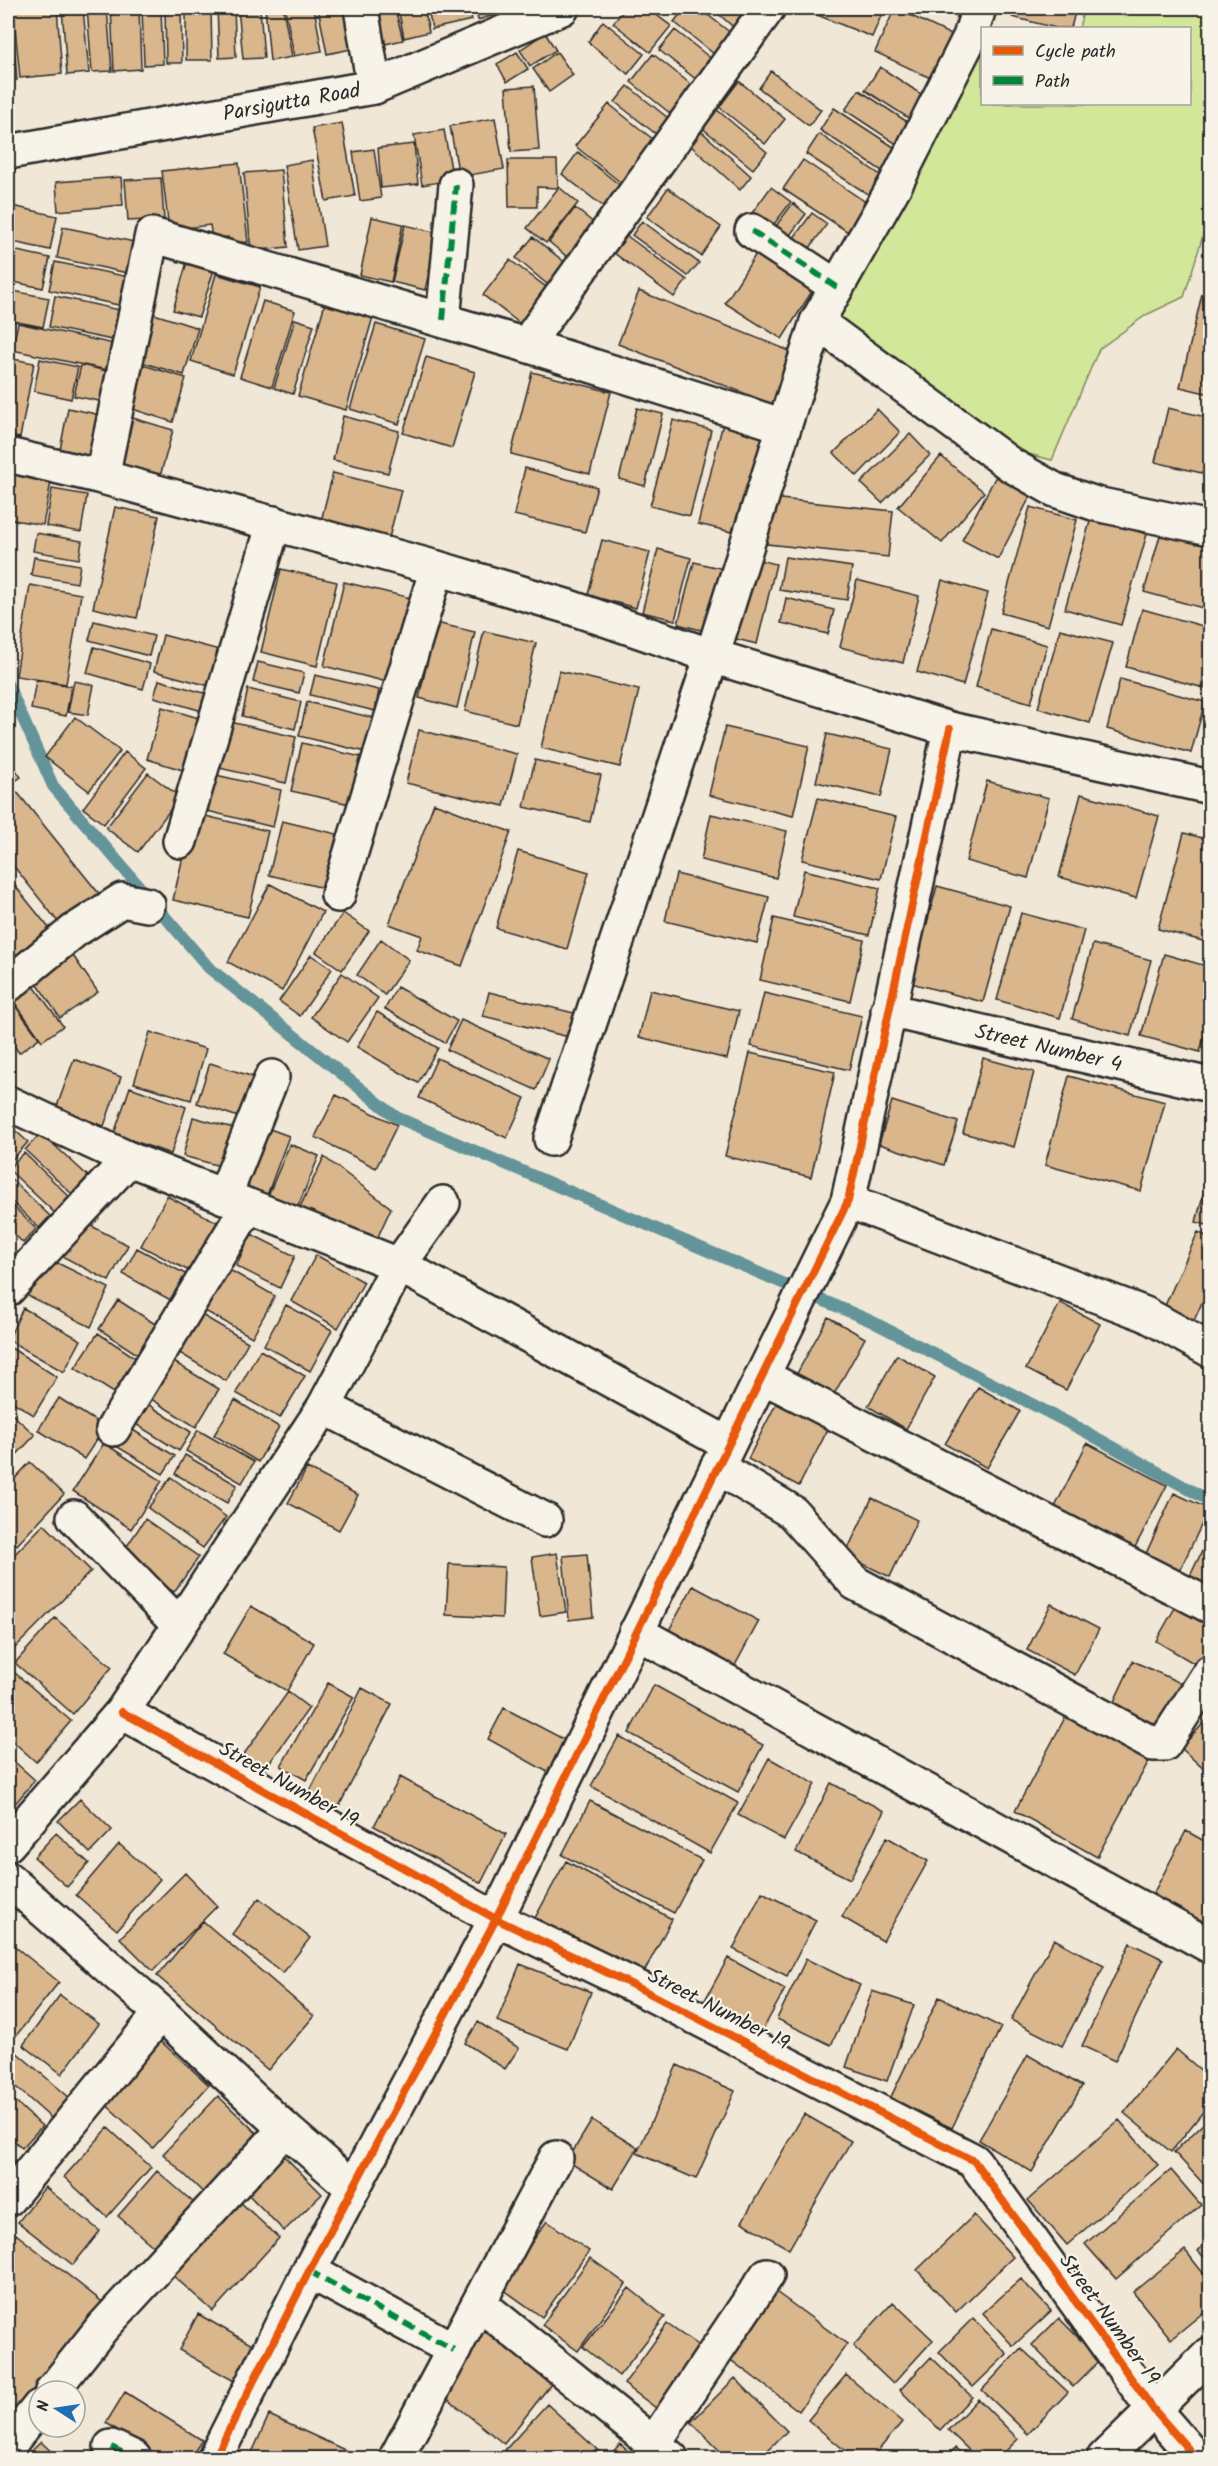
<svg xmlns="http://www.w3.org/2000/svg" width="1218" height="2466" font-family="Kalam,sans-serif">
  <rect width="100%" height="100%" fill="#f1e7d6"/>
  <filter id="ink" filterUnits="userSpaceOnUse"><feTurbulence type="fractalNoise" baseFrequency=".0167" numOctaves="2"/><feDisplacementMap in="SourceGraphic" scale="12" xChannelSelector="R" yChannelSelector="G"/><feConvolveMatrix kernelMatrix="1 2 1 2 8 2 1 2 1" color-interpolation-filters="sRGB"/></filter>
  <g filter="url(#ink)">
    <!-- green -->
    <path fill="#d3e79b" stroke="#7f8963" stroke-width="1.5" d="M1084,8h126v205l-26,84 -38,18 -47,34 -47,111 -31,-8 -187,-133 148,-288v73h208v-76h-111z"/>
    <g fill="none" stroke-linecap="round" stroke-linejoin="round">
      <!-- stream -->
      <path stroke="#639499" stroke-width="12" d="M8,685l45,101 156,182 187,149 475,204 215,111 124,69"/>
    </g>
    <!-- building -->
    <path fill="#dab68c" stroke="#2b2b2b" stroke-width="1.5" d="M8,8h3l6,72 -9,1z
      M13,8h44l5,66 -42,4z
      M62,8h21l6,65 -22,2z
      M87,8h20l5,63 -20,1z
      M111,8h28l2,61 -27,2z
      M142,8h19l2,56 -19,1z
      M165,8h16l1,55h-16z
      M186,8h25l1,52h-26z
      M217,8h17l2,49 -17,1z
      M238,8h22l4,50 -21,1z
      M265,8h18l9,49 -22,4z
      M285,8h29l8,43 -28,5z
      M318,8h36l7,39 -34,7z
      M363,8h32l8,32 -31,7z
      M398,8h26l5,24 -25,6z
      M428,8h41l3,12 -40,9z
      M475,8h20l2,6 -19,6z
      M626,8h21l24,18 -21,26 -37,-29z
      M685,8h14l42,33 -17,21 -50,-40z
      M712,8h52l-23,26z
      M806,8h74l4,1 -12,28 -67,-27z
      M895,8l67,32 -21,43 -66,-31z
      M930,8h45l-3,11z
      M1014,8h62l-5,20h-15l-44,-11z
      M603,21l41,33 -16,20 -40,-32z
      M675,30l48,38 -16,20 -48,-38z
      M545,33l11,17 -26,16 -10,-16z
      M517,52l11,17 -21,13 -10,-18z
      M557,52l16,23 -24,17 -16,-23z
      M653,54l50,40 -22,28 -50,-40z
      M880,67l50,33 -14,23 -51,-33z
      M771,71l50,39 -12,16 -50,-38z
      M739,81l46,38 -20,25 -46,-37z
      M534,86l5,64 -28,2 -5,-64z
      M628,86l50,40 -13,15 -50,-39z
      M859,90l56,37 -14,20 -56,-37z
      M609,104l55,44 -34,42 -55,-44z
      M834,108l72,47 -15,22 -71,-47z
      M716,109l51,43 -14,17 -52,-42z
      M495,118l9,51 -45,8 -9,-51z
      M342,123l13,73 -29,5 -14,-73z
      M444,130l9,50 -31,5 -8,-50z
      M701,131l50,45 -11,14 -50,-45z
      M819,134l69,46 -13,19 -69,-45z
      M414,144l4,40 -37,4 -3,-40z
      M374,149l7,49 -21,3 -7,-49z
      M578,152l48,38 -17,21 -47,-37z
      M312,160l13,86 -27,4 -14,-85z
      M508,160h49l1,28 -21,-1v20h-28z
      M803,160l70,47 -19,29 -71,-47z
      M239,163l9,79 -19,1 -1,-6 -16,2 -2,-14 -41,5 -7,-59z
      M281,170l7,77 -37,4 -7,-78z
      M121,177l2,28 -65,6 -2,-29z
      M161,178l3,41 -36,2 -3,-41z
      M559,187l19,16 -32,40 -19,-15z
      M771,187l20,15 -23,30 -19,-15z
      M668,188l53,39 -20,29 -54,-39z
      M793,203l13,11 -23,30 -13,-10z
      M8,205l49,11 -7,34 -42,-9z
      M575,208l29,23 -27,34 -28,-23z
      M812,213l15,11 -25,35 -15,-12z
      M372,217l31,7 -12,58 -31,-7z
      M642,221l57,42 -11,13 -56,-41z
      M405,225l33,8 -13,57 -33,-8z
      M63,227l81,17 -7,31 -80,-17z
      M627,236l60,44 -13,17 -60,-44z
      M533,237l39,31 -18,22 -38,-32z
      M8,249l42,9 -7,30 -35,-7z
      M759,249l57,36 -34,54 -57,-36z
      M510,260l44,33 -27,36 -44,-34z
      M55,262l74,15 -6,29 -74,-16z
      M187,262l27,8 -15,47 -26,-7z
      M216,274l44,13 -27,87 -42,-13z
      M8,290l41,8 -6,29 -35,-7z
      M639,291l156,62 -20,52 -157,-61z
      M1202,294l8,2v98l-30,-7z
      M55,296l74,16 -7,30 -73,-15z
      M263,301l32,10 -23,76 -32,-10z
      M325,303l48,14 -27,93 -48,-14z
      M148,312l50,16 -14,47 -50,-15z
      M295,319l19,6 -21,69 -19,-6z
      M18,323l105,23 -6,26 -105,-22z
      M376,324l49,15 -26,85 -49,-15z
      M426,357l49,15 -23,76 -49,-15z
      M8,358l26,5 -14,75 -12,-2z
      M40,359l38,8 -7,32 -37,-8z
      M133,362l53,16 -13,44 -53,-17z
      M81,365l34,8 -6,30 -35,-7z
      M532,372l79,20 -21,82 -79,-20z
      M68,408l42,9 -8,41 -42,-8z
      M637,408l26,6 -18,72 -26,-7z
      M1168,408l42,10v57l-55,-13z
      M877,409l23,23 -43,44 -23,-23z
      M126,416l47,14 -14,50 -48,-14z
      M343,416l56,15 -11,42 -55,-13z
      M673,420l38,10 -21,86 -40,-10z
      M723,423l47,12 -26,100 -46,-11z
      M910,434l20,21 -48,48 -21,-20z
      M941,456l43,36 -42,51 -44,-36z
      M8,468l44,8 -9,49 -35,-6z
      M525,468l72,19 -12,45 -71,-17z
      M333,473l68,17 -12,48 -68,-17z
      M996,476l35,19 -33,64 -36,-19z
      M52,489l35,6 -6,37 -35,-6z
      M771,498l122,13 -5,46 -121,-13z
      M115,507l44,9 -22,102 -44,-10z
      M1030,507l47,13 -29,106 -47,-13z
      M1091,518l56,16 -26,91 -56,-16z
      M1161,532l49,14v64l-66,-18z
      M36,533l46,8 -3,18 -46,-8z
      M602,540l48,12 -14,56 -48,-13z
      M658,549l33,9 -16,62 -33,-8z
      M34,557l46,8 -3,18 -46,-8z
      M785,557l67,10 -5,33 -68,-10z
      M755,559l21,5 -19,80 -21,-5z
      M694,562l34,8 -16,63 -34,-9z
      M281,569l56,13 -20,84 -56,-14z
      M857,580l62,16 -16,67 -63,-16z
      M942,580l46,13 -25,92 -46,-13z
      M344,582l67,16 -20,85 -67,-17z
      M30,585l51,9 -15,90 -50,-8z
      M786,598l48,12 -6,24 -47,-11z
      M1142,609l68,19v35l-6,25 -78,-21z
      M94,621l60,15 -5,20 -60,-16z
      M436,623l39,9 -18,76 -38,-10z
      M991,629l56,16 -16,58 -55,-16z
      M1060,629l53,14 -23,80 -52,-15z
      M484,631l52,12 -19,81 -52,-13z
      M163,635l64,17 -10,36 -63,-17z
      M94,647l56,17 -7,25 -56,-16z
      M258,662l46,11 -5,20 -46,-11z
      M559,671l80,19 -19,77 -79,-19z
      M315,675l64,15 -4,21 -65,-16z
      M1120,679l85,23 -14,51 -84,-24z
      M36,680l35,6 -5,30 -35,-7z
      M159,680l55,16 -5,17 -55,-16z
      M74,681l20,4 -6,30 -20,-3z
      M248,689l53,13 -6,27 -53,-13z
      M307,702l67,16 -8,34 -67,-16z
      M162,707l40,12 -16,52 -39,-12z
      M75,717l45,34 -31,40 -44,-34z
      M230,722l66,15 -10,46 -67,-15z
      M725,727l84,19 -16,70 -84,-21z
      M419,730l98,24 -13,52 -98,-23z
      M827,734l65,15 -11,48 -65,-15z
      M302,743l59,14 -11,47 -59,-13z
      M125,752l21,16 -42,56 -21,-16z
      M8,759l13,18 -13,9z
      M535,760l66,15 -11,47 -66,-15z
      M148,773l32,24 -42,55 -32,-24z
      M216,775l65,15 -8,37 -66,-16z
      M987,781l62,17 -21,80 -62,-17z
      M17,792l88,109 -39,31 -58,-73v-59z
      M1081,794l78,22 -23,82 -77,-21z
      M818,798l78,19 -15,62 -79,-19z
      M434,803l77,29 -49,134 -45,-16 5,-14 -33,-12z
      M193,813l75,18 -20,86 -75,-17z
      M711,814l76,17 -11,47 -75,-18z
      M282,821l55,13 -13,54 -55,-13z
      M1184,833l26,7v103l-52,-14z
      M518,851l71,21 -22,77 -71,-21z
      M804,870l76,18 -11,47 -76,-18z
      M676,874l93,23 -12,46 -92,-22z
      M8,877l49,61 -34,27 -15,-20z
      M270,884l53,28 -41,79 -54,-29z
      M937,886l73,20 -27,96 -72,-19z
      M343,913l26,18 -27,39 -26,-18z
      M1021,913l63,17 -24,88 -63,-18z
      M774,918l90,22 -14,61 -90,-21z
      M381,939l28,21 -24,35 -28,-20z
      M1093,944l58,16 -21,76 -58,-17z
      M67,947l31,45 -38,26 -30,-45z
      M1164,954l46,13v47l-10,38 -59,-16z
      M311,955l21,14 -32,47 -21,-15z
      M342,973l36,25 -31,44 -36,-25z
      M28,978l35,48 -21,15 -34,-48z
      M397,987l60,34 -12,22 -60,-34z
      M650,990l89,21 -12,48 -88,-22z
      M489,992l85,21 -5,24 -86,-21z
      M764,993l98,23 -13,54 -98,-24z
      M8,996l31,42 -20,15 -11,-16z
      M377,1012l61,36 -20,35 -61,-36z
      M461,1020l88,39 -13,31 -89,-40z
      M150,1032l56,17 -15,51 -57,-17z
      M750,1053l85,19 -24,105 -86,-21z
      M437,1058l88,40 -18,40 -88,-40z
      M983,1058l51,14 -20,75 -51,-14z
      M74,1059l47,18 -17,49 -48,-17z
      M210,1063l50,16 -13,41 -50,-17z
      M1069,1076l96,26 -24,89 -96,-26z
      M130,1087l56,20 -15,47 -57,-20z
      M336,1095l61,30 -21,43 -61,-31z
      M892,1101l66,21 -14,43 -65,-21z
      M193,1117l48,13 -10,39 -48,-13z
      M8,1124l20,18 -20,22z
      M256,1124l33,12 -23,62 -33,-12z
      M41,1133l47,43 -16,18 -47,-44z
      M290,1144l29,12 -23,55 -29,-13z
      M24,1153l49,47 -15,16 -50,-47z
      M324,1157l67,51 -16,35 -75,-36z
      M1210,1168v58l-14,-4z
      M8,1176l42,40 -11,12 -31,-30z
      M167,1196l50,26 -26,50 -50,-26z
      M8,1201l28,28 -13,14 -15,-15z
      M78,1219l50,26 -19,36 -49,-26z
      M1198,1232l12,6v46l-17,39 -30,-13z
      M251,1234l44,22 -15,32 -44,-22z
      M137,1248l54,29 -15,26 -53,-29z
      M316,1255l48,27 -26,46 -47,-27z
      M45,1257l64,31 -18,39 -65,-32z
      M228,1269l47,27 -23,41 -47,-26z
      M118,1300l48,31 -20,29 -47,-31z
      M1060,1303l40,21 -34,66 -40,-21z
      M286,1305l46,25 -22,41 -46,-26z
      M23,1308l58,32 -17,32 -56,-32z
      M200,1314l48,28 -22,39 -48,-29z
      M828,1317l37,21 -33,60 -37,-21z
      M98,1333l47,31 -22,35 -48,-31z
      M8,1346l49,31 -23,38 -26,-16z
      M260,1350l45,26 -25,42 -44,-25z
      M897,1355l38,22 -29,52 -38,-23z
      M174,1362l45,27 -23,38 -45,-28z
      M978,1387l42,24 -33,57 -42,-24z
      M780,1396l51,27 -32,63 -51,-27z
      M59,1398l46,29 -21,32 -46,-29z
      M235,1400l44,27 -21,35 -44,-27z
      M146,1403l45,29 -12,19 -45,-28z
      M8,1410l27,25 -27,29z
      M123,1424l52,32 -12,18 -52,-31z
      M198,1430l56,32 -12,21 -56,-32z
      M104,1443l58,38 -31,48 -58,-38z
      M1087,1443l80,42 -35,68 -79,-42z
      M185,1455l52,30 -10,18 -52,-29z
      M30,1462l34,32 -47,51 -9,-9v-50z
      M307,1468l51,27 -19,35 -51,-27z
      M171,1477l55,40 -23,31 -55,-40z
      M1174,1493l35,16 -32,67 -34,-16z
      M872,1498l45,22 -27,57 -45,-22z
      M145,1519l54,38 -25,35 -53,-37z
      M44,1524l47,47 -83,84v-94z
      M1210,1535v59l-23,-12z
      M557,1553l9,59 -26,4 -8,-59z
      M587,1554l6,63 -24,3 -6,-64z
      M449,1564l55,3 -2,51 -56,-3z
      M693,1586l66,35 -26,48 -66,-35z
      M1051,1604l48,25 -24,46 -48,-25z
      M251,1606l63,37 -27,48 -64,-37z
      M1176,1606l34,20v22l-10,19 -44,-26z
      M55,1618l57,49 -39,47 -58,-51z
      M1133,1661l54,25 -22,48 -54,-26z
      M8,1667l63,54 -35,41 -28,-25z
      M328,1683l26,14 -48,83 -25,-14z
      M654,1685l109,60 -25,47 -109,-59z
      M362,1688l30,16 -58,112 -29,-15z
      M288,1692l21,16 -49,68 -21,-15z
      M504,1708l65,34 -18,32 -63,-35z
      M1068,1712l83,45 -54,100 -82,-46z
      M1210,1716v59l-29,-27z
      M619,1736l119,67 -28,50 -119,-67z
      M8,1756l27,24 -27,32z
      M769,1758l46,26 -31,56 -46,-25z
      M400,1777l106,57 -25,49 -107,-57z
      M831,1783l53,28 -34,68 -54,-27z
      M80,1799l32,31 -22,23 -32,-32z
      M590,1801l112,59 -28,53 -112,-58z
      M1186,1831l24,13v85l-59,-31z
      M56,1833l33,30 -22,24 -33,-30z
      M887,1837l41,24 -45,80 -41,-24z
      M119,1844l41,35 -43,51 -41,-35z
      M566,1861l106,58 -30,57 -107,-58z
      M185,1873l32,33 -64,65 -33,-33z
      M762,1892l54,28 -29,56 -54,-27z
      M259,1898l51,40 -27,35 -51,-39z
      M203,1921l111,95 -46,54 -111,-94z
      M1054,1939l50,27 -42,80 -51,-26z
      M8,1941l51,41 -44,55 -7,-6z
      M1130,1943l33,16 -48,102 -33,-15z
      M728,1958l57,31 -23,42 -57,-31z
      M806,1959l54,26 -29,60 -54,-26z
      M520,1964l71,28 -23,57 -71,-28z
      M872,1991l42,14 -27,76 -41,-14z
      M60,1995l39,29 -37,50 -39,-29z
      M939,1997l62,30 -49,101 -62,-29z
      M478,2022l41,26 -14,21 -40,-26z
      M157,2038l52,47 -56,63 -52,-48z
      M1176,2049l34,29v25l-39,49 -47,-39z
      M15,2051l55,47 -18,21 -44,-39v-20z
      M1028,2055l54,31 -50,86 -53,-32z
      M677,2065l58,26 -39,88 -59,-26z
      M8,2095l34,31 -20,22 -14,-13z
      M218,2096l48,46 -55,58 -48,-46z
      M804,2114l47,27 -62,108 -47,-27z
      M1210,2117v74l-36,-39z
      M592,2120l46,28 -25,41 -46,-28z
      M1119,2120l39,45 -91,80 -39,-45z
      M108,2128l43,39 -44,50 -43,-40z
      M276,2148l46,46 -38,37 -45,-46z
      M1171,2170l30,35 -85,74 -31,-35z
      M157,2171l43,37 -38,46 -44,-38z
      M45,2187l55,44 -27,34 -55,-43z
      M237,2199l42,39 -66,73 -43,-38z
      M974,2215l39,42 -57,55 -39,-42z
      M547,2221l42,30 -47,66 -42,-30z
      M16,2234l94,74 -92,118 -10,-8v-173z
      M1210,2238v25l-12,-12z
      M1185,2250l25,32v25l-39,32 -38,-47z
      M590,2258l36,26 -48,67 -36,-26z
      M1021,2279l30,32 -38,35 -30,-33z
      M629,2288l36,29 -46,59 -36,-29z
      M776,2292l71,52 -48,67 -71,-53z
      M893,2302l40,38 -40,44 -40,-38z
      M198,2314l56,32 -20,35 -55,-31z
      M973,2318l34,36 -34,33 -34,-35z
      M1059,2318l41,42 -27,27 -41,-42z
      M667,2324l33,23 -44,61 -32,-24z
      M482,2329l69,55 -47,60 -69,-55z
      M1021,2348l47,44 -40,42 -46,-44z
      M931,2357l41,40 -32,33 -40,-40z
      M846,2375l56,47 -30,36h-18l-46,-38z
      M735,2378l52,53 -27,27h-33l-36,-36z
      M125,2392l77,48 -12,18h-28l-56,-35z
      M978,2399l40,40 -19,19h-22l-29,-28z
      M547,2404l56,51 -4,3h-85l-9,-8z
      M269,2415l93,43h-107l-5,-1z
      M41,2442l17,16h-34z
      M620,2444l16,14h-29z
      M955,2448l13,10h-22z"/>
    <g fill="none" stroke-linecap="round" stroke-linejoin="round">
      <defs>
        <g id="minor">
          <path d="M361,8l13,79"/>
          <path d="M752,231l85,56"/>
          <path d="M443,320l13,-135"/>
          <path d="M817,322l194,143 44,25 41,14 114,24"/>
          <path d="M526,345l242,-337"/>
          <path d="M8,455l94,22 335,91 132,39 143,49 -161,483"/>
          <path d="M102,477l50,-242 374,110 258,81"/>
          <path d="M950,729l260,58"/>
          <path d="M180,841l94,-318"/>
          <path d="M338,895l99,-327"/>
          <path d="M8,985l66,-54 48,-31 26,5"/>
          <path id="s1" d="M888,1010l322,75"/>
          <path d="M8,1103l121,56 270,106 329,179"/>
          <path d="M224,1197l48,-120"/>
          <path d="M848,1201l297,113 65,36"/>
          <path d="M8,1289l121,-130"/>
          <path d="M762,1376l448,230"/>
          <path d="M324,1407l221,113"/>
          <path d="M113,1429l135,-223"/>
          <path d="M717,1467l75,45 63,71 298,161h11l46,-72"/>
          <path d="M74,1517l105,108"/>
          <path d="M636,1632l574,314"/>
          <path d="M122,1712l374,207 151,73 327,169 180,249 42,48"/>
          <path d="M8,1844l114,-132 202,-305 75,-142 44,-62"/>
          <path d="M8,1879l153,134 124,116 68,59"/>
          <path d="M8,2199l153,-186"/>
          <path d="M309,2271l145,79"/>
          <path d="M480,2304l191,154"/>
          <path d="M52,2391l50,-63 183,-199"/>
          <path d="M654,2443l113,-168"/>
          <path d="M8,2446l31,-39"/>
          <path d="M111,2447l23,11"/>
          <path d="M396,2458l160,-300"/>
          <path d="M1104,2458l106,-104"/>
        </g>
        <g id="tertiary">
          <path id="s2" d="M8,152l366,-65 188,-79"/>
          <path d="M215,2458l94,-187 187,-352 352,-718 102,-472 -238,-73 105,-334 78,-137 75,-148 9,-29"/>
        </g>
      </defs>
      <!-- minor casing -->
      <use href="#minor" stroke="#2b2b2b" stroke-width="38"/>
      <!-- tertiary casing -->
      <use href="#tertiary" stroke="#2b2b2b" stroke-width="38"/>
      <!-- minor -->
      <use href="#minor" stroke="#f7f3e8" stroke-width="33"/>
      <!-- tertiary -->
      <use href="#tertiary" stroke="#f7f3e8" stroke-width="33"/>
      <!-- quiet -->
      <path stroke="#00873e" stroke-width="6" stroke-dasharray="12 6" stroke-linecap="butt" d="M752,231l85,56
        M443,320l13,-135
        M309,2271l145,79
        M111,2447l23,11"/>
      <defs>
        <path id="cycleway" d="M122,1712l374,207 151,73 327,169 180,249 42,48
          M215,2458l94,-187 187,-352 352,-718 102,-472"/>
      </defs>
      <!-- cycleway casing -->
      <use href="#cycleway" stroke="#f7f3e8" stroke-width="11"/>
      <!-- cycleway -->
      <use href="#cycleway" stroke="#e8590c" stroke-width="8"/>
    </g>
  </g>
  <g text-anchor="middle" stroke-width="4.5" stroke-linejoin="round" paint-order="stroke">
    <!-- street labels -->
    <g font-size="21" fill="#2b2b2b" stroke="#f7f3e8">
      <text dy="7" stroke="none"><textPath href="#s2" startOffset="288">Parsigutta Road</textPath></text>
      <text dy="7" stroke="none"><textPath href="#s1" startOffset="165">Street Number 4</textPath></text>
      <text transform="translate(289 1784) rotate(29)" y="7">Street Number 19</text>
      <text transform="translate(719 2009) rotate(27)" y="7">Street Number 19</text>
      <text transform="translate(1110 2319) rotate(54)" y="7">Street Number 19</text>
    </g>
  </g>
  <!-- margin -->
  <rect width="1218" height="2466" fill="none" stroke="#f7f3e8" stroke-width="30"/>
  <rect x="15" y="15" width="1188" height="2436" fill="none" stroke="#2b2b2b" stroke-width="2" filter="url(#ink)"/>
  <!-- legend -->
  <rect x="981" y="27" width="210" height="78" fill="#f7f3e8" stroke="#a5a39c" stroke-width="1.5"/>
  <rect x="993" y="46" width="30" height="9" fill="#e8590c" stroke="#a5a39c" stroke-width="1.5"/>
  <text x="1035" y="57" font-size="18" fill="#2b2b2b">Cycle path</text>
  <rect x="993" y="76" width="30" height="9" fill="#00873e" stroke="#a5a39c" stroke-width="1.5"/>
  <text x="1035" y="87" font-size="18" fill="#2b2b2b">Path</text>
  <!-- north arrow -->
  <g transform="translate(57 2409) rotate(282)"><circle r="28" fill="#f7f3e8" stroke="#a5a39c" stroke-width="1.5"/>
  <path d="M0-4.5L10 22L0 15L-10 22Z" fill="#1f6fb2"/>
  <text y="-9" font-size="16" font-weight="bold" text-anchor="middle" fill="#2b2b2b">N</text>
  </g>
</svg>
